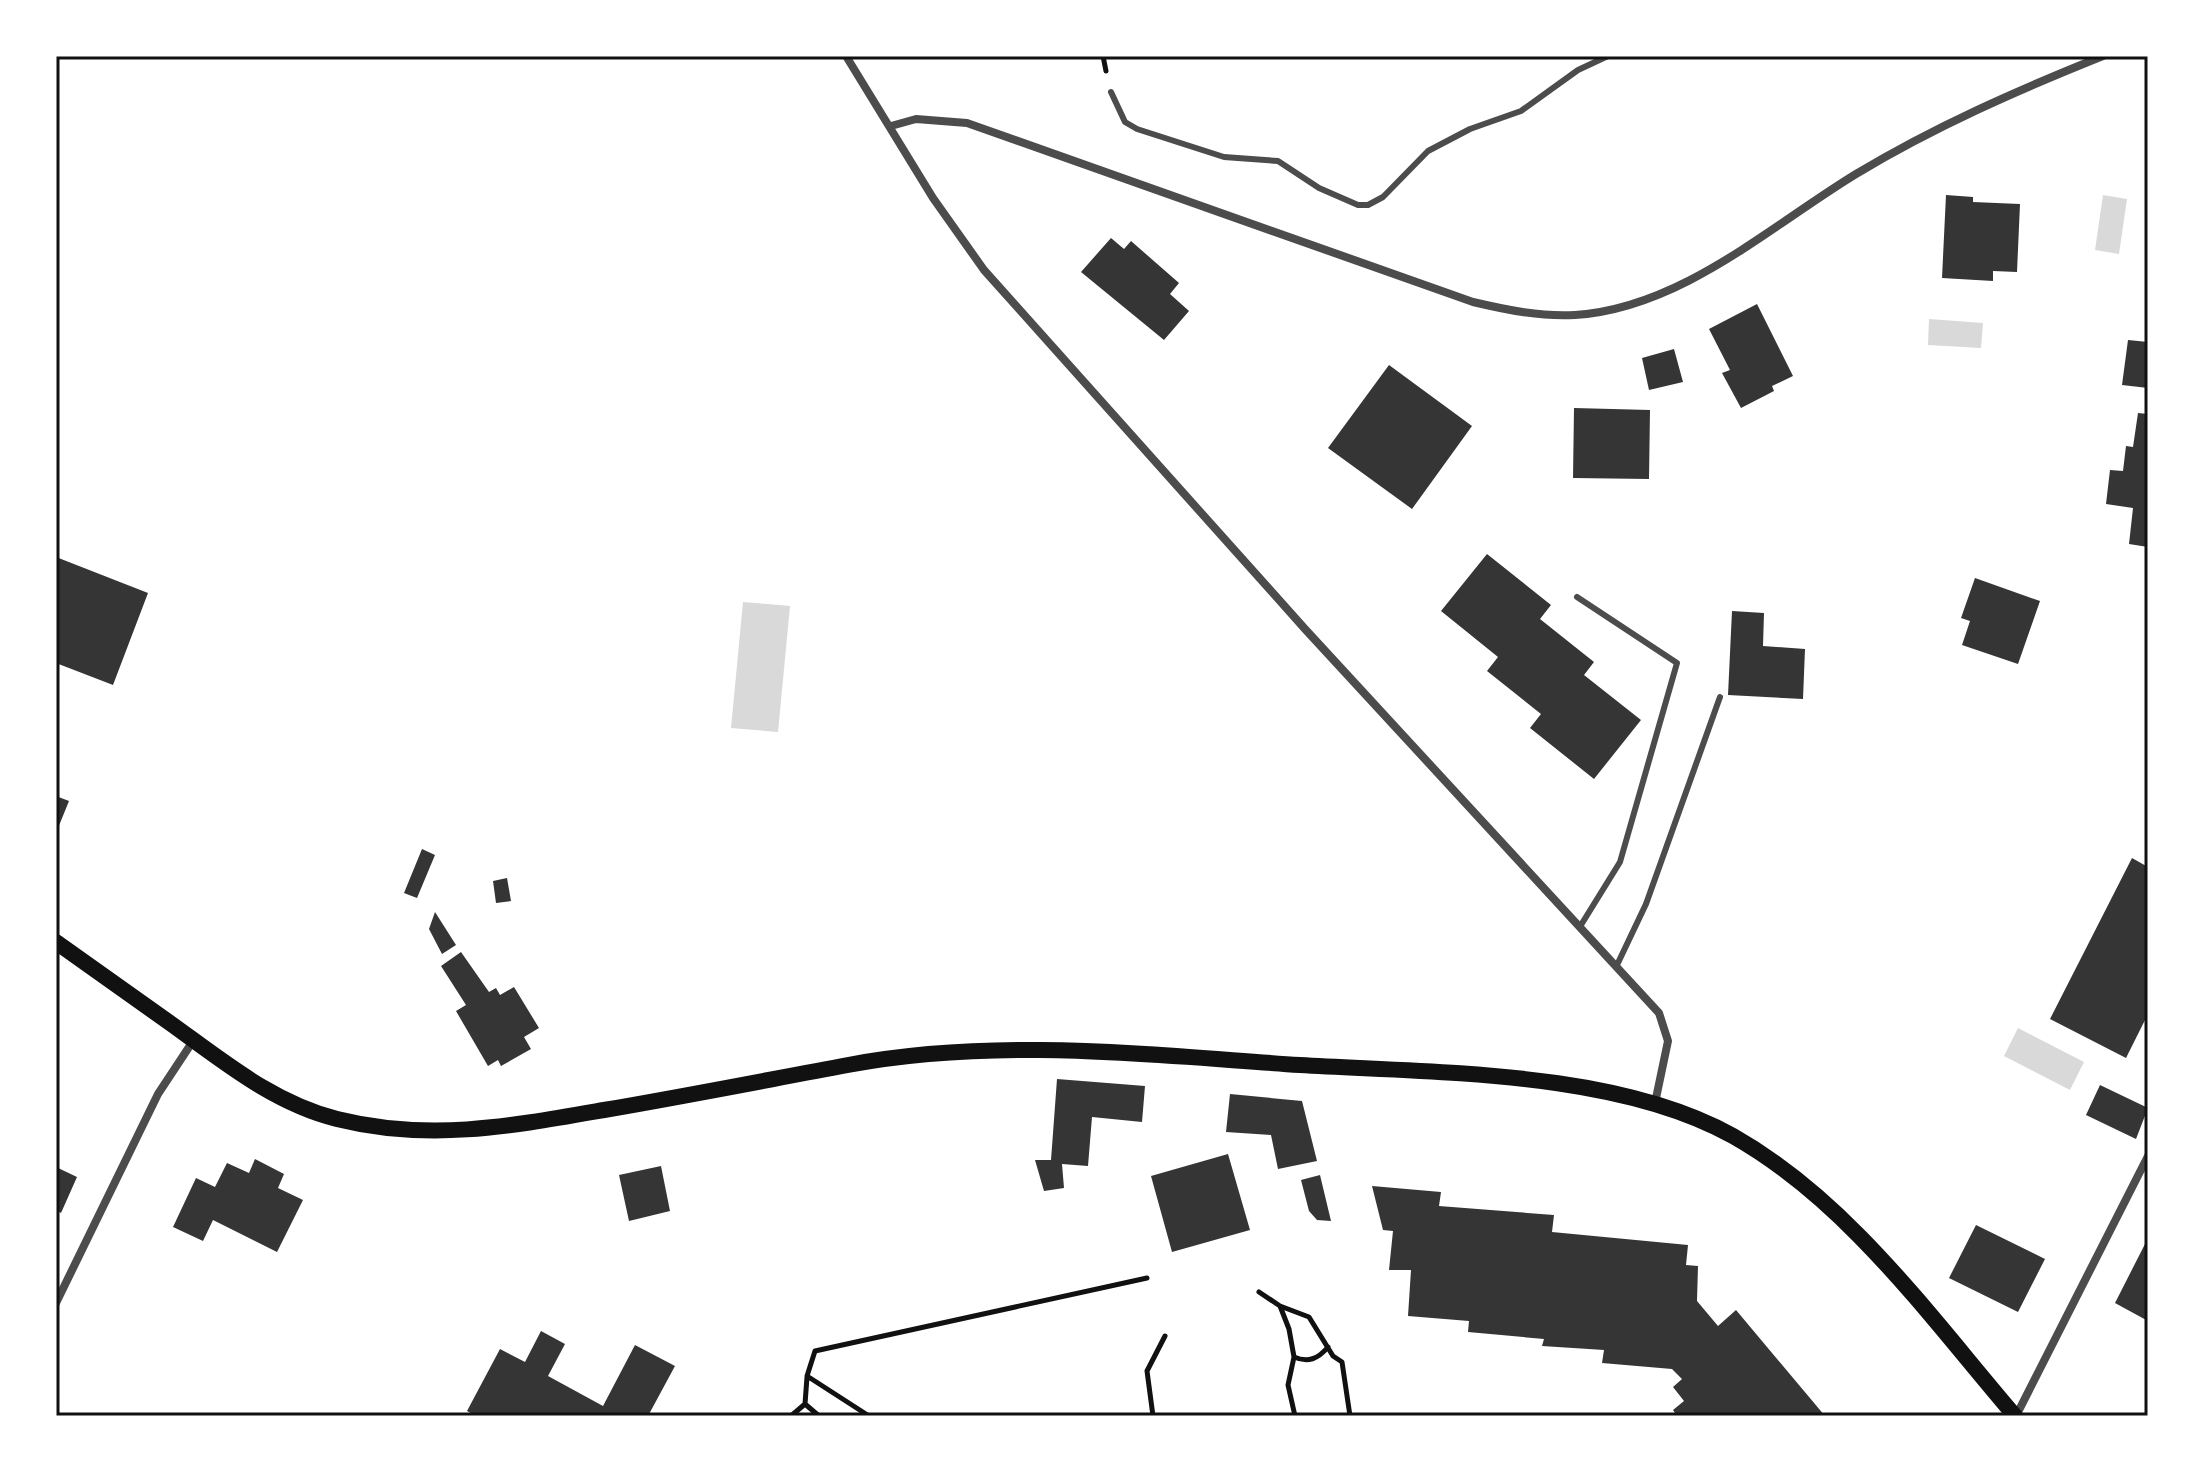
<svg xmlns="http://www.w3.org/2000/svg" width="2204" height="1472" font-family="Commissioner,sans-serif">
  <rect width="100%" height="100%" fill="#fff"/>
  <!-- water -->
  <path fill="#d9d9d9" d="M2103,195l24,4 -8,55 -24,-4z
    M1929,319l54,4 -2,25 -53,-3z
    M743,602l47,4 -12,126 -47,-4z
    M2018,1028l66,34 -14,28 -66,-34z"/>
  <!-- building -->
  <path fill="#353535" d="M1946,195l27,2v5l47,2 -3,68 -24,-1v10l-51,-3z
    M1111,238l13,11 7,-8 48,42 -9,11 19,17 -25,29 -83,-68z
    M1757,304l36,72 -21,10 2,5 -33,17 -19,-35 8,-3 -21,-41z
    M2128,340l20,2v46l-26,-3z
    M1674,349l9,33 -34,8 -7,-32z
    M1389,365l83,61 -60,83 -84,-61z
    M1574,408l76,2 -1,69 -76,-1z
    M2138,413l10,1v133l-19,-3 4,-36 -27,-4 4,-34 13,1 3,-25 7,1z
    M1487,554l64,51 -11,14 54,43 -10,13 57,45 -47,59 -64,-51 11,-14 -54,-43 11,-14 -57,-46z
    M56,557l92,36 -35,92 -57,-22z
    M1975,578l65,23 -22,63 -56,-19 8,-24 -9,-3z
    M1732,611l32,2 -1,33 42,3 -2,50 -75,-4z
    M56,796l13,5 -13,32z
    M422,849l13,6 -18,43 -13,-5z
    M2132,858l16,9v147l-22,44 -76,-39z
    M507,878l4,23 -15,2 -3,-22z
    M435,912l21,33 -14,9 -13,-25z
    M461,952l28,40 7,-4 4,7 14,-8 25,41 -15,9 7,12 -30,17 -3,-6 -10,6 -32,-55 10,-6 -25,-39z
    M1057,1079l88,7 -3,36 -50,-5 -4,49 -26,-2 2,24 -20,3 -9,-31h16z
    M2100,1085l48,23 -12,31 -50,-24z
    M1230,1094l72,7 15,60 -39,8 -7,-34 -45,-3z
    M1228,1154l22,76 -78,22 -21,-76z
    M255,1159l29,15 -6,14 25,12 -26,52 -64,-32 -10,21 -30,-14 23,-49 19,9 12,-24 22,10z
    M661,1166l9,45 -41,10 -10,-46z
    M56,1167l21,10 -16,36 -5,-3z
    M1320,1175l11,46 -14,-1 -8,-9 -8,-31z
    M1372,1186l69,6 -2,14 115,9 -2,17 136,13 -2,20 12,1 -1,35 21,25 18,-16 89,106h-148l-4,-6 11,-9 -11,-14 9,-8 -10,-10 -70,-6 2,-13 -62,-4 2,-7 -76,-7 1,-11 -61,-5 3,-46h-22l4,-39 -10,-1z
    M1976,1225l69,34 -27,53 -69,-34z
    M2145,1244l3,2v75l-33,-18z
    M541,1331l24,13 -17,32 55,30 32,-61 40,21 -27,50h-172l-9,-5 33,-62 25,13z"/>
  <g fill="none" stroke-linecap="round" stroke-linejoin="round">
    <!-- path -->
    <path stroke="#111" stroke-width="5" d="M1103,56l3,15
      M1259,1292l21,14 9,23 5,28 -6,28 7,31
      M1280,1306l29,11 24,39 9,6 8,54
      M1294,1357c14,6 24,2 34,-10
      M805,1404l14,12
      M791,1416l14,-12 2,-27
      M869,1416l-62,-40 8,-25 332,-73
      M1153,1416l-6,-45 18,-35"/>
    <!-- service -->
    <path stroke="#4c4c4c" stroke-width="6" d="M1111,92l14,30 12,7 87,28 54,4 41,27 39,17h10l15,-8 45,-46 42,-22 51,-18 57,-41 30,-14
      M1577,597l100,66 -57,199 -39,63
      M1617,965l29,-61 74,-207"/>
    <!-- minor -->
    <path stroke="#4c4c4c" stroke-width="8" d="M846,56l87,142 51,72 321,359 354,384 9,28 -13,62
      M891,126l25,-7 51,4 506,179c34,8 68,15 102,13 106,-7 194,-88 281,-141 78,-47 162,-84 247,-118
      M56,1303l102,-209 35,-53
      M2016,1416l132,-260"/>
    <!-- secondary -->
    <path stroke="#111" stroke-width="16" d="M56,942c38,27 76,54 114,81 53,38 103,80 167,96 92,23 176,7 267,-9 82,-14 163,-30 244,-45 150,-28 301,-10 452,0 134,8 315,5 433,71 115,65 197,181 282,280"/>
  </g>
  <!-- border -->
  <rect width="2204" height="1472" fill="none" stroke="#ffffff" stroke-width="116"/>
  <rect x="58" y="58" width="2088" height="1356" fill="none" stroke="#111" stroke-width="3"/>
</svg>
